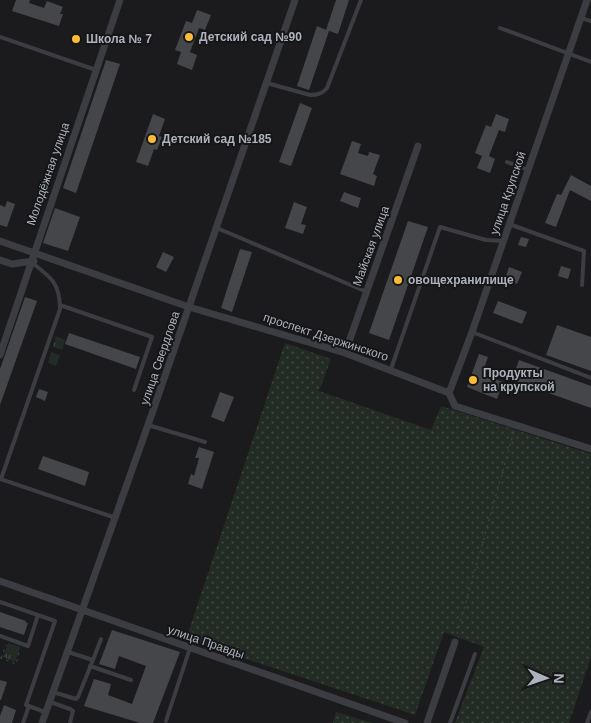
<svg xmlns="http://www.w3.org/2000/svg" width="591" height="723" font-family="Arial,sans-serif">
  <defs>
    <pattern id="grass-dots" width="8" height="8" patternUnits="userSpaceOnUse" patternTransform="scale(1.25)"><rect width="8" height="8" fill="#222c24"/><path d="M2 2h.1M6 6h.1" fill="none" stroke="#3f4842" stroke-width="1.8" stroke-linecap="round"/></pattern>
    <pattern id="park-tufts" width="24" height="20" patternUnits="userSpaceOnUse" patternTransform="scale(1.25)"><rect width="24" height="20" fill="#222c24"/><path d="M3 7l-1-3M5 7V3M7 7l1-3M15 17l-1-3M17 17v-4M19 17l1-3" fill="none" stroke="#3f4842"/></pattern>
  </defs>
  <rect width="100%" height="100%" fill="#1b1b1d"/>
  <!-- grass -->
  <path fill="url(#grass-dots)" d="M285,343l46,16 -12,32 112,39 10,-24 150,48v203l-22,66h-114l29,-76 -40,-15 -29,83 -229,-76z
    M336,712l36,11h-39z"/>
  <!-- park -->
  <path fill="url(#park-tufts)" d="M56,336l9,4 -3,10 -9,-3z
    M51,352l9,3 -4,11 -8,-3z
    M8,643l12,4 -5,15 -12,-5z"/>
  <!-- building -->
  <path fill="#45464a" d="M16,0h14l-1,3 15,5 3,-7 16,6 -3,7h3l-4,12 -47,-15z
    M336,0h13l-11,34 -9,-3 -20,59 -12,-4 20,-60 9,4z
    M197,10l14,5 -6,15 -6,-2 -9,24 7,3 -5,15 -15,-6 4,-12 -6,-2 11,-29 6,2z
    M106,60l14,4 -44,129 -13,-5z
    M300,103l12,5 -21,58 -12,-4z
    M153,114l12,5 -6,17 3,1 -5,13 -3,-1 -6,17 -12,-4z
    M496,114l13,5 -4,13 -6,-2 -10,26 6,3 -5,14 -13,-5 5,-12 -7,-3 11,-28 5,2z
    M352,141l9,3 -3,9 10,3 1,-4 11,3 -7,19 4,2 -3,10 -34,-12z
    M571,175l20,11v15l-21,-11 -14,37 -11,-4 12,-29 4,1z
    M344,192l17,6 -3,10 -18,-7z
    M7,201l8,3 -8,23 -7,-2v-20l5,2z
    M294,202l13,5 -6,17 5,1 -3,9 -18,-6z
    M55,208l25,9 -12,34 -25,-8z
    M408,221l20,6 -39,113 -20,-7z
    M521,237l8,2 -3,8 -8,-2z
    M240,249l12,3 -20,60 -11,-4z
    M163,252l11,5 -8,15 -10,-5z
    M561,266l10,3 -3,10 -10,-3z
    M509,267l13,5 -5,12 -12,-5z
    M25,297l12,4 -37,104v-36z
    M498,301l29,11 -5,12 -29,-11z
    M557,325l34,12v34l-45,-16z
    M69,333l71,24 -4,12 -71,-25z
    M479,354l9,3 -6,17 21,8 -6,17 -30,-12z
    M519,360l72,26v22l-79,-28z
    M39,389l9,3 -3,9 -9,-4z
    M220,392l14,5 -10,25 -13,-5z
    M199,447l15,5 -12,37 -14,-5 3,-10 3,2 5,-18h-4z
    M43,456l46,16 -4,14 -47,-17z
    M0,612l26,9 -1,1 3,1 -4,12 -24,-8z
    M112,630l68,22 -27,71h-13l-56,-17 10,-27 17,5 -3,11 24,9 14,-38 -27,-10 -4,13 -16,-5z
    M0,680l7,2 -6,18h-1z
    M4,705l12,5 -4,13h-12v-7z"/>
  <g fill="none" stroke-linecap="round" stroke-linejoin="round">
    <!-- path -->
    <path stroke="#41444a" stroke-width="1" stroke-dasharray="2.5 4" stroke-linecap="butt" d="M457,634l57,-203
      M0,658l16,6 4,-15
      M1,658l5,-13"/>
    <!-- lane -->
    <path stroke="#3c3d43" stroke-width="4" d="M581,18l10,3
      M500,28l91,34
      M0,37l96,33
      M267,83l43,12c7,0 12,-1 17,-7l34,-88
      M507,162l21,8
      M509,224l75,27 -2,34
      M217,228l150,64
      M60,305l92,32 -18,53
      M472,332l119,46
      M391,369l49,-142 46,13 17,1
      M148,425l57,17
      M0,479l116,39
      M1,479l59,-170c0,-26 -9,-32 -29,-47
      M0,602l55,19 -29,84 19,7
      M0,636l28,10 10,-31
      M93,660l8,-21
      M90,666l41,14
      M53,692l23,7 2,-2 15,-37 -25,-8
      M50,702l20,7 3,2 -3,12
      M166,721l24,-73
      M23,723l6,-17
      M450,723l25,-69
      M587,723l4,-11"/>
    <!-- street -->
    <path stroke="#3c3d43" stroke-width="7" d="M0,241l189,66 156,46 104,40 6,13 136,43
      M0,260l12,4 22,-3
      M345,353l73,-207
      M0,355l120,-355
      M449,393l23,-61 115,-332
      M0,581l405,142
      M42,723l106,-298 147,-425
      M427,723l28,-81"/>
  </g>
  <!-- markers -->
  <g fill="#fabc36" stroke="#161618" stroke-width="2">
    <circle cx="189" cy="37" r="5"/>
    <circle cx="76" cy="39" r="5"/>
    <circle cx="152" cy="139" r="5"/>
    <circle cx="398" cy="280" r="5"/>
    <circle cx="473" cy="380" r="5"/>
  </g>
  <g text-anchor="middle" stroke-width="4" stroke-linejoin="round" paint-order="stroke">
    <!-- poi labels -->
    <g font-size="12" font-weight="bold" fill="#adb2bd" stroke="#161618" text-anchor="start">
      <text x="199" y="41">Детский сад №90</text>
      <text x="86" y="43">Школа № 7</text>
      <text x="162" y="143">Детский сад №185</text>
      <text x="408" y="284">овощехранилище</text>
      <text x="483" y="377">Продукты<tspan x="483" dy="14">на крупской</tspan></text>
    </g>
    <!-- street labels -->
    <g font-size="12" fill="#adb2bd" stroke="#161618">
      <text transform="translate(48 174) rotate(-71)" y="4">Молодёжная улица</text>
      <text transform="translate(508 193) rotate(-71)" y="4">улица Крупской</text>
      <text transform="translate(371 246) rotate(-70)" y="4">Майская улица</text>
      <text transform="translate(326 337) rotate(18)" y="4">проспект Дзержинского</text>
      <text transform="translate(160 358) rotate(-71)" y="4">улица Свердлова</text>
      <text transform="translate(206 642) rotate(19)" y="4">улица Правды</text>
    </g>
  </g>
  <!-- north arrow -->
  <g transform="translate(546 678) rotate(92)" stroke="#161618" stroke-width="4" paint-order="stroke">
  <path d="M0-4L9 19L0 12L-9 19Z" fill="#adb2bd"/>
  <text y="-8" font-size="14" font-weight="bold" text-anchor="middle" fill="#adb2bd">N</text>
  </g>
</svg>
